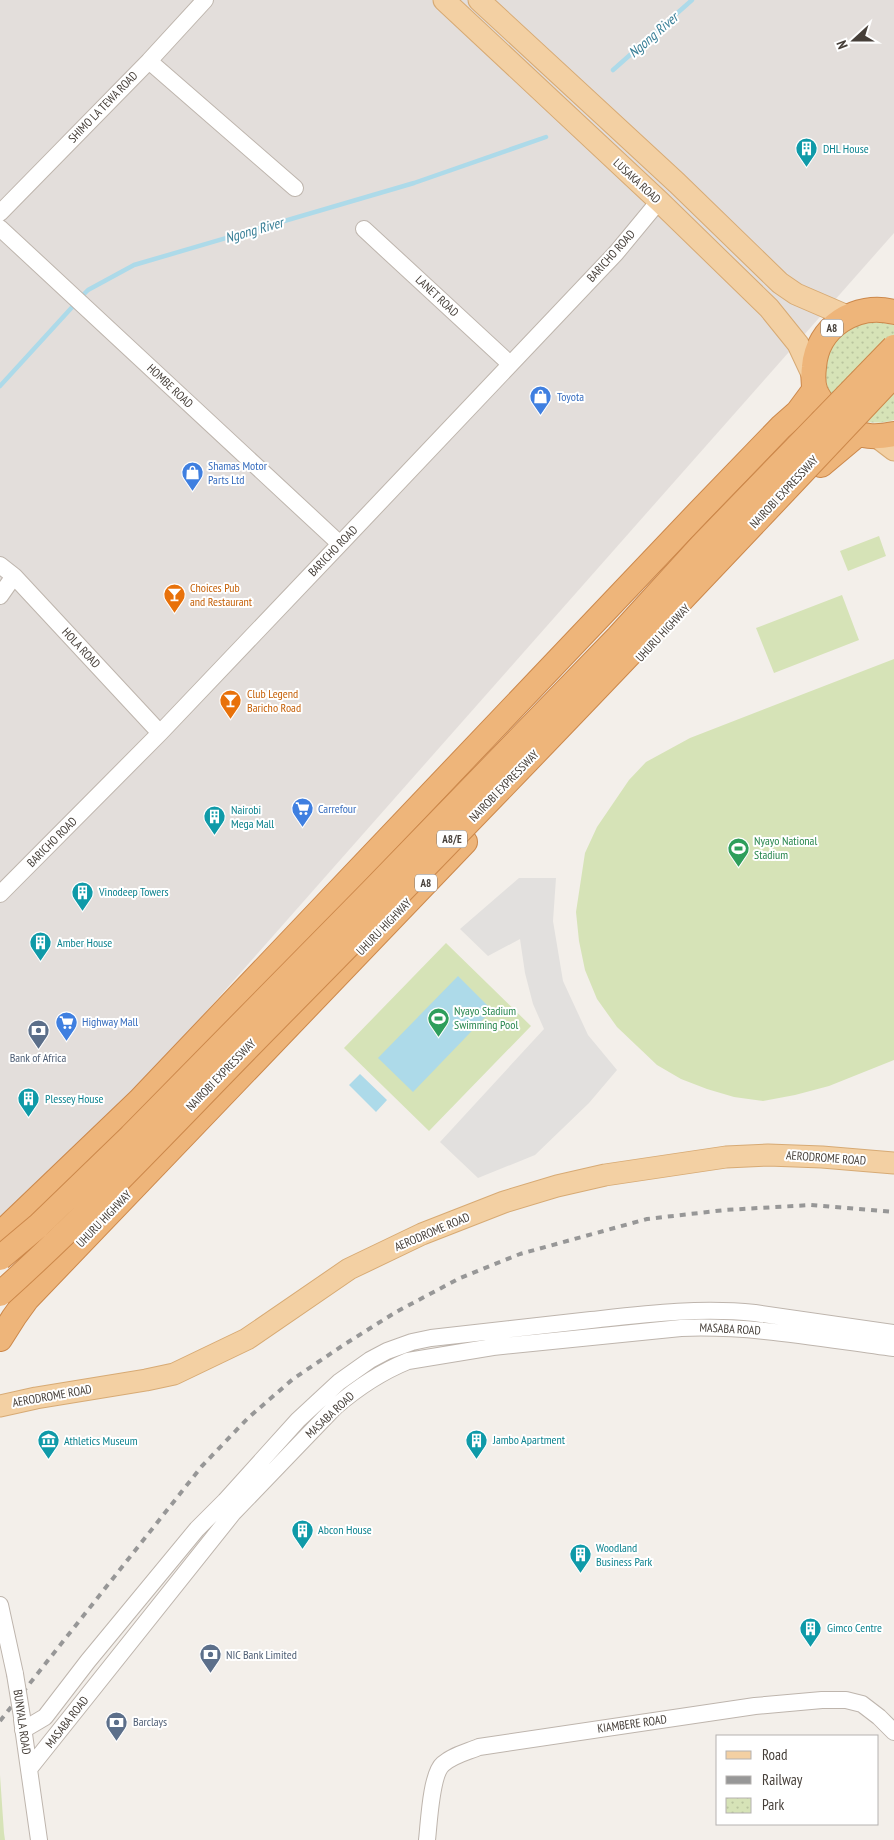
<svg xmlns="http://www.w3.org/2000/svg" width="894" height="1840" font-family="'PT Sans Narrow',sans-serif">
  <defs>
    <pattern id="park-dots" width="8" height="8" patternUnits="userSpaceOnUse" patternTransform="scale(1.25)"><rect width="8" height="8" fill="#d6e3b7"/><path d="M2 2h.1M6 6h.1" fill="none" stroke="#b9c49e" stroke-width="1.8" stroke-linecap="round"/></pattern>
  </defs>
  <rect width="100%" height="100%" fill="#f3efea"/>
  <!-- industrial -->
  <path fill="#e3dedb" d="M0,0h894v233l-894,1012z"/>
  <!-- grass -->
  <path fill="#d6e3b7" d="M879,536l7,20 -38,15 -8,-20z
    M842,595l17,45 -85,33 -18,-45z
    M894,659v401l-65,26 -34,9 -32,6 -29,-4 -27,-8 -26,-10 -24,-14 -40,-38 -20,-28 -12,-29 -6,-29 -3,-29 9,-59 12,-26 32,-47 17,-18 44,-24z
    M446,943l85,83 -102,105 -85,-83z
    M0,1775l4,58 1,7h-5z"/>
  <!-- park -->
  <path fill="url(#park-dots)" d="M879,322l15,3v95c-58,17 -94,-54 -48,-89 10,-7 22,-8 33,-9z"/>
  <!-- parking -->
  <path fill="#e2e0de" d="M519,878h37l-3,43 10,60 25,54 29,35 -28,33 -54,52 -57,23 -38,-36 104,-113 -11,-25 -8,-31 -5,-34 -32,17 -28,-27z"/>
  <!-- water -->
  <path fill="#addae9" d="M458,976l34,34 -79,82 -35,-34z
    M360,1074l27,26 -11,12 -27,-27z"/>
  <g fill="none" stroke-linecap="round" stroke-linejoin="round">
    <!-- stream -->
    <path stroke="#addae9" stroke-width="4.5" d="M613,70l79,-70
      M80,298l8,-8 46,-25 280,-82 132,-46
      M0,386l75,-82"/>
    <defs>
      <path id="minor" d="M149,61l146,127
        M0,213l149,-152 56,-61
        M0,228l340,316
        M364,229l146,135
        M0,565l14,11 146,157
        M0,596l14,-20
        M0,894l160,-161 180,-189 276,-291 43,-52
        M0,1605l15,69
        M22,1720l17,120
        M23,1730l22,-13 43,-56 109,-132 28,-28 73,-81 41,-38 31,-22 17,-9 25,-9 19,-4c53,-6 107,-12 160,-18 54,-6 109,-13 164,-7l139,20
        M29,1769l204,-256 102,-106c22,-19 46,-35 73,-46l85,-14 188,-19c72,-3 143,11 213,20
        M427,1840c2,-17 4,-66 16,-76 10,-9 24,-12 36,-17l276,-41 67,-6h24l16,4 17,13 15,15"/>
      <path id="major" d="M444,0l215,201 110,107 29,36 15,32
        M479,0l198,183 103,100 16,11 51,22
        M877,437l17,13
        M0,1406l36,-8 110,-18 28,-6 73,-35 102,-70 73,-35 82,-32 53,-16 48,-11 121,-18 42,-2 54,2 72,6"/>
      <path id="highway" d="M823,404c-3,-5 -6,-9 -8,-14 -2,-7 -2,-15 -1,-23 3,-40 42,-65 80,-55
        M845,428c18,9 29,10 49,6
        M821,465l37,-31
        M0,1234l139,-133 559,-588 83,-86 17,-15 17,-23
        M0,1339l14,-22 13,-18 438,-457"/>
    </defs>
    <!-- minor casing -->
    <use href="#minor" stroke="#beb5ad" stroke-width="18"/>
    <!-- major casing -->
    <use href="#major" stroke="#d7aa74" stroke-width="23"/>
    <!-- highway casing -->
    <use href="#highway" stroke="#cc884b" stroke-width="26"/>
    <!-- minor -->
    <use href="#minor" stroke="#fff" stroke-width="16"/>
    <!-- major -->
    <use href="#major" stroke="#f3d0a3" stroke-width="21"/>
    <!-- highway -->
    <use href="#highway" stroke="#eeb57a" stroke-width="24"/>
    <!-- rail -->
    <path stroke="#979797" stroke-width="4" stroke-dasharray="6 6" stroke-linecap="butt" d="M0,1721l202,-255 46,-48 45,-39 52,-35 51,-32 64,-34 60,-24 127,-35 78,-9 86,-5 83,7"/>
    <defs>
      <path id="minor-bridge" d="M15,1674l7,43"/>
      <path id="highway-bridge" d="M0,1258l38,-32 93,-90 240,-244 247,-255 83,-91 193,-199
        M0,1294c96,-86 183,-181 274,-273 210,-212 415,-428 620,-646"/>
    </defs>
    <!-- minor-bridge casing -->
    <use href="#minor-bridge" stroke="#beb5ad" stroke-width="18" stroke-linecap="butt"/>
    <!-- highway-bridge casing -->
    <use href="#highway-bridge" stroke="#cc884b" stroke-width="26" stroke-linecap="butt"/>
    <!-- minor-bridge -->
    <use href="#minor-bridge" stroke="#fff" stroke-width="16"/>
    <!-- highway-bridge -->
    <use href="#highway-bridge" stroke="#eeb57a" stroke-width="24"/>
  </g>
  <!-- icons -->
  <defs>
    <symbol id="building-pin" viewBox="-11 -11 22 30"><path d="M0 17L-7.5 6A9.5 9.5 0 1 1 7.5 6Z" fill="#0f9aa8" stroke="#fff"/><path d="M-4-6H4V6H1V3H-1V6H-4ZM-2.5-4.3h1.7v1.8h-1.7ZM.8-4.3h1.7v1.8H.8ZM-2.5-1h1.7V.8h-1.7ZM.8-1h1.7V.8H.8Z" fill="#fff"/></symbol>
    <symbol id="shop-pin" viewBox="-11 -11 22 30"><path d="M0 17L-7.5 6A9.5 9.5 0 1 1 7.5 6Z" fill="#3f7fe0" stroke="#fff"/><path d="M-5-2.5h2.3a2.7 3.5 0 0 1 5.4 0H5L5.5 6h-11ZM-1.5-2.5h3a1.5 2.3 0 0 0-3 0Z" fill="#fff"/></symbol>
    <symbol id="bar-pin" viewBox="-11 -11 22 30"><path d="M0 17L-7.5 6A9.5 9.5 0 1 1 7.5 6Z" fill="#e8710a" stroke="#fff"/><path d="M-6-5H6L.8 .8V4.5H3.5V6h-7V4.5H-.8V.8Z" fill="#fff"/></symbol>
    <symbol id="supermarket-pin" viewBox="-11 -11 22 30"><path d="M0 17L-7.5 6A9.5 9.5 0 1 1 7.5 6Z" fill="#3f7fe0" stroke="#fff"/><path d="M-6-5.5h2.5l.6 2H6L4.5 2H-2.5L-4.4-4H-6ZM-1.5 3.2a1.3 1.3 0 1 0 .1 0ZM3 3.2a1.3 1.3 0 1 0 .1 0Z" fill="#fff"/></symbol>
    <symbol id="stadium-pin" viewBox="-11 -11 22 30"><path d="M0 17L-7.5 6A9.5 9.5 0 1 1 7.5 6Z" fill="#2e9e5b" stroke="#fff"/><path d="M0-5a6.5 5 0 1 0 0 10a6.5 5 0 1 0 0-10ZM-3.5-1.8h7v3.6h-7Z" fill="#fff"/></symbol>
    <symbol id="bank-pin" viewBox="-11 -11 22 30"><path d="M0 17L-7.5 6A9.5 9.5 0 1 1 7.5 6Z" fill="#5c6f8a" stroke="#fff"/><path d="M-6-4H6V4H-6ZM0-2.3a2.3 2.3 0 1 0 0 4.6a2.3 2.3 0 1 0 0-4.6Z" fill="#fff"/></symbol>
    <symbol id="museum-pin" viewBox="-11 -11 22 30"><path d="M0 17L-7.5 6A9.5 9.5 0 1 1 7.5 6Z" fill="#0f9aa8" stroke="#fff"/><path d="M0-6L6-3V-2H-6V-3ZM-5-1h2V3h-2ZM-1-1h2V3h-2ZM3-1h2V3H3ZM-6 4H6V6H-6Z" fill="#fff"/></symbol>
  </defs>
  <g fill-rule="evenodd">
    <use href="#building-pin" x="794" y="136" width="25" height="34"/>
    <use href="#shop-pin" x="528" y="384" width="25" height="34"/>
    <use href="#shop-pin" x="180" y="460" width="25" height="34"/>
    <use href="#bar-pin" x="162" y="582" width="25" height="34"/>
    <use href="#bar-pin" x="218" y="688" width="25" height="34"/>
    <use href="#supermarket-pin" x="290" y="796" width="25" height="34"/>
    <use href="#building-pin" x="202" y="804" width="25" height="34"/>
    <use href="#stadium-pin" x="726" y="836" width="25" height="34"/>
    <use href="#building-pin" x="70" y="880" width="25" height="34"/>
    <use href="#building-pin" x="28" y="930" width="25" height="34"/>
    <use href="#stadium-pin" x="426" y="1006" width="25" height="34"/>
    <use href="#supermarket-pin" x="54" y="1010" width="25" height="34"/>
    <use href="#bank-pin" x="26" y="1018" width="25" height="34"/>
    <use href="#building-pin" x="16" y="1086" width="25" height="34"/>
    <use href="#building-pin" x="464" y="1428" width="25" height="34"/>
    <use href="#museum-pin" x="36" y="1428" width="25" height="34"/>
    <use href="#building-pin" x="290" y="1518" width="25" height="34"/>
    <use href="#building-pin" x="568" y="1542" width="25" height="34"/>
    <use href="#building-pin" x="798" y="1616" width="25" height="34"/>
    <use href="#bank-pin" x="198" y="1642" width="25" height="34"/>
    <use href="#bank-pin" x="104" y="1710" width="25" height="34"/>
  </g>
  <g text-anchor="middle" stroke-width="4" stroke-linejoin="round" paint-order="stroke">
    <!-- shield labels -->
    <g fill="#fff" stroke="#7e7974" stroke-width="1">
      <rect x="821" y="319.5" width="22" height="17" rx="4"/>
      <rect x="437" y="830.5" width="30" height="17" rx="4"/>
      <rect x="415" y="874.5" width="22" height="17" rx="4"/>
    </g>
    <g font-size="11" font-weight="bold" fill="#463f39">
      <text x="832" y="332">A8</text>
      <text x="452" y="843">A8/E</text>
      <text x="426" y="887">A8</text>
    </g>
    <!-- street labels -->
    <g font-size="12" fill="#463f39" stroke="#fff">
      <text transform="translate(103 107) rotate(-46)" y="4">SHIMO LA TEWA ROAD</text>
      <text transform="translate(637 181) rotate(43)" y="4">LUSAKA ROAD</text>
      <text transform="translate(611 256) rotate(-48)" y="4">BARICHO ROAD</text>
      <text transform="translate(437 296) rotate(43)" y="4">LANET ROAD</text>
      <text transform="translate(170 386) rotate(43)" y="4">HOMBE ROAD</text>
      <text transform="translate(784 492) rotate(-47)" y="4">NAIROBI EXPRESSWAY</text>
      <text transform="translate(333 551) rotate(-46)" y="4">BARICHO ROAD</text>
      <text transform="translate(663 633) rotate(-47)" y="4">UHURU HIGHWAY</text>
      <text transform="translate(81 648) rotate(47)" y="4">HOLA ROAD</text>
      <text transform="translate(504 786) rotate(-46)" y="4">NAIROBI EXPRESSWAY</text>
      <text transform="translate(52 842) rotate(-45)" y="4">BARICHO ROAD</text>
      <text transform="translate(384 927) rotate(-46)" y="4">UHURU HIGHWAY</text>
      <text transform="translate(221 1075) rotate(-46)" y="4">NAIROBI EXPRESSWAY</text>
      <text transform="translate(826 1158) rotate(4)" y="4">AERODROME ROAD</text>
      <text transform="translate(104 1219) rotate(-46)" y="4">UHURU HIGHWAY</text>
      <text transform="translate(432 1232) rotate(-23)" y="4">AERODROME ROAD</text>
      <text transform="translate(730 1329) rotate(3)" y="4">MASABA ROAD</text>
      <text transform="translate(52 1396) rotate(-10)" y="4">AERODROME ROAD</text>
      <text transform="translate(330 1415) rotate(-43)" y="4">MASABA ROAD</text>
      <text transform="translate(22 1722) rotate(82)" y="4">BUNYALA ROAD</text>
      <text transform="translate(67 1722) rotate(-52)" y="4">MASABA ROAD</text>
      <text transform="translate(632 1724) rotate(-8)" y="4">KIAMBERE ROAD</text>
    </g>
    <!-- culture labels -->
    <g font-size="12" fill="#0d838f" stroke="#fff" text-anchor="start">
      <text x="823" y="153">DHL House</text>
      <text x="231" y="814">Nairobi<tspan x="231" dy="14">Mega Mall</tspan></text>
      <text x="99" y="896">Vinodeep Towers</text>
      <text x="57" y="947">Amber House</text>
      <text x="45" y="1103">Plessey House</text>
      <text x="493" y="1444">Jambo Apartment</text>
      <text x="64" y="1445">Athletics Museum</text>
      <text x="318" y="1534">Abcon House</text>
      <text x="596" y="1552">Woodland<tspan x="596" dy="14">Business Park</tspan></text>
      <text x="827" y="1632">Gimco Centre</text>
    </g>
    <!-- shop labels -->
    <g font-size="12" fill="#366cbe" stroke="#fff" text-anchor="start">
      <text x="557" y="401">Toyota</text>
      <text x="208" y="470">Shamas Motor<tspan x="208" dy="14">Parts Ltd</tspan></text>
      <text x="318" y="813">Carrefour</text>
      <text x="82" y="1026">Highway Mall</text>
    </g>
    <!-- food labels -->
    <g font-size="12" fill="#c56008" stroke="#fff" text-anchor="start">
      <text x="190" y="592">Choices Pub<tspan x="190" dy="14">and Restaurant</tspan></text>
      <text x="247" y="698">Club Legend<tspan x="247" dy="14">Baricho Road</tspan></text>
    </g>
    <!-- leisure labels -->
    <g font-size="12" fill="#27864d" stroke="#fff" text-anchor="start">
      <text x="754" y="845">Nyayo National<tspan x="754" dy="14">Stadium</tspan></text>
      <text x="454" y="1015">Nyayo Stadium<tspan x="454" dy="14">Swimming Pool</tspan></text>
    </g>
    <!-- service labels -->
    <g font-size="12" fill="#4e5e75" stroke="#fff" text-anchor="start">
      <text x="38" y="1062" text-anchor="middle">Bank of Africa</text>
      <text x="226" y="1659">NIC Bank Limited</text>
      <text x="133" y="1726">Barclays</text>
    </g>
    <!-- water labels -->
    <g font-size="14" font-style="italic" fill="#397f97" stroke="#fff">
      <text transform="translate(653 35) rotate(-41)" y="5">Ngong River</text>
      <text transform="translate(254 230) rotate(-16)" y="5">Ngong River</text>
    </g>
  </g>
  <!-- legend -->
  <rect x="716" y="1735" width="162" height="90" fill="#ffffff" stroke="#b5b2b0"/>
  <rect x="726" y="1751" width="25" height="8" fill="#f3d0a3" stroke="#b5b2b0"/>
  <text x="762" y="1760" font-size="15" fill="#463f39">Road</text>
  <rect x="726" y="1776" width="25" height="8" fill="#979797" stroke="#b5b2b0"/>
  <text x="762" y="1785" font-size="15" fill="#463f39">Railway</text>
  <rect x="726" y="1798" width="25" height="15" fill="url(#park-dots)" stroke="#b5b2b0"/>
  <text x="762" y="1810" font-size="15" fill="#463f39">Park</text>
  <!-- north arrow -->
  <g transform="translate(854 40) rotate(249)" stroke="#ffffff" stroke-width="4" paint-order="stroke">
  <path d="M0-4L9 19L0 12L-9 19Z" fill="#463f39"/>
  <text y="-8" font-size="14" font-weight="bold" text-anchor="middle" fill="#463f39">N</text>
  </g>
</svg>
